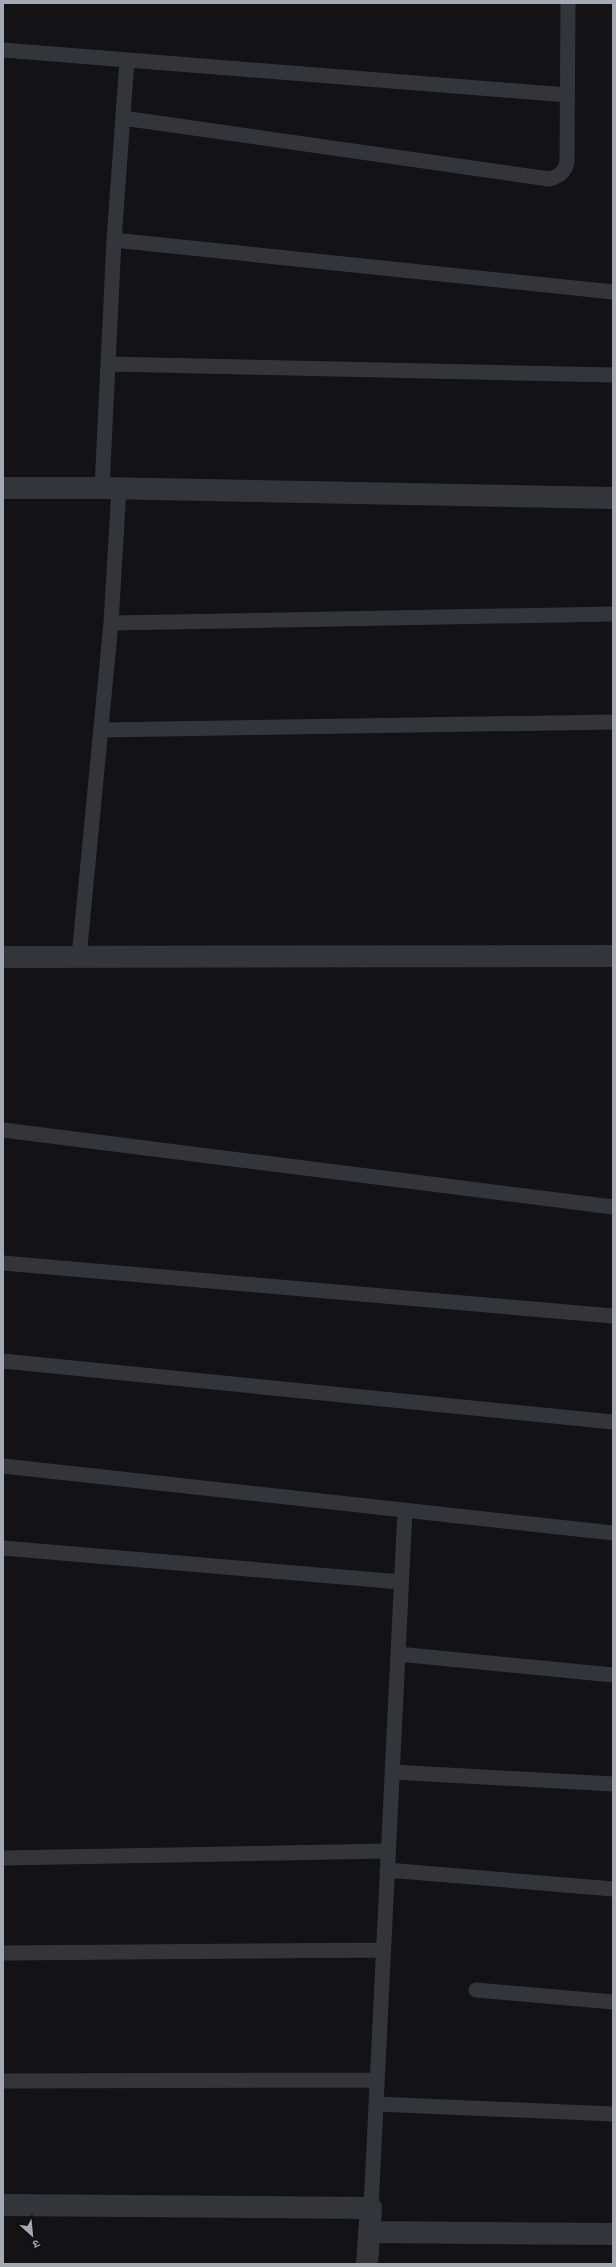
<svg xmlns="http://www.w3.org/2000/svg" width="616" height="2267" font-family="'IBM Plex Sans','Noto Sans Devanagari',sans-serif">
  <rect width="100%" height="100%" fill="#131315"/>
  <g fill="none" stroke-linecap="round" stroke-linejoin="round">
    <!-- lane -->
    <path stroke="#34353a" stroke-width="15" d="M3,50l564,45
      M123,118l426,61c10,-3 16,-6 18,-17l1,-159
      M114,240l499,52
      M109,364l504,11
      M102,488l12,-248 13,-180
      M111,623l502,-9
      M101,730l512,-8
      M79,957l32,-334 8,-135
      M3,1130l610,77
      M3,1263l610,53
      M3,1361l610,61
      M3,1466l610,67
      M3,1548l398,34
      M398,1654l215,21
      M392,1772l221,12
      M3,1858l385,-7
      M387,1870l226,19
      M3,1953l380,-3
      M476,1990l137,12
      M3,2081l373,-1
      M376,2104l237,10
      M371,2208l34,-698"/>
    <!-- street -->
    <path stroke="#34353a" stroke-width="22" d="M3,488h99l511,10
      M3,957l610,-1
      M3,2205l368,3 -4,56
      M369,2232l244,2"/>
  </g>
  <!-- border -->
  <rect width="616" height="2267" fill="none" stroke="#a3aab6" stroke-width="8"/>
  <!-- north arrow -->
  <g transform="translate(32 2235) rotate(153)" stroke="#0e0e10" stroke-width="3" paint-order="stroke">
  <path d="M0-3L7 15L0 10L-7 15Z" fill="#a3aab6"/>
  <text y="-6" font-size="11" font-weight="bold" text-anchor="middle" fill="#a3aab6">उ</text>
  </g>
</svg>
